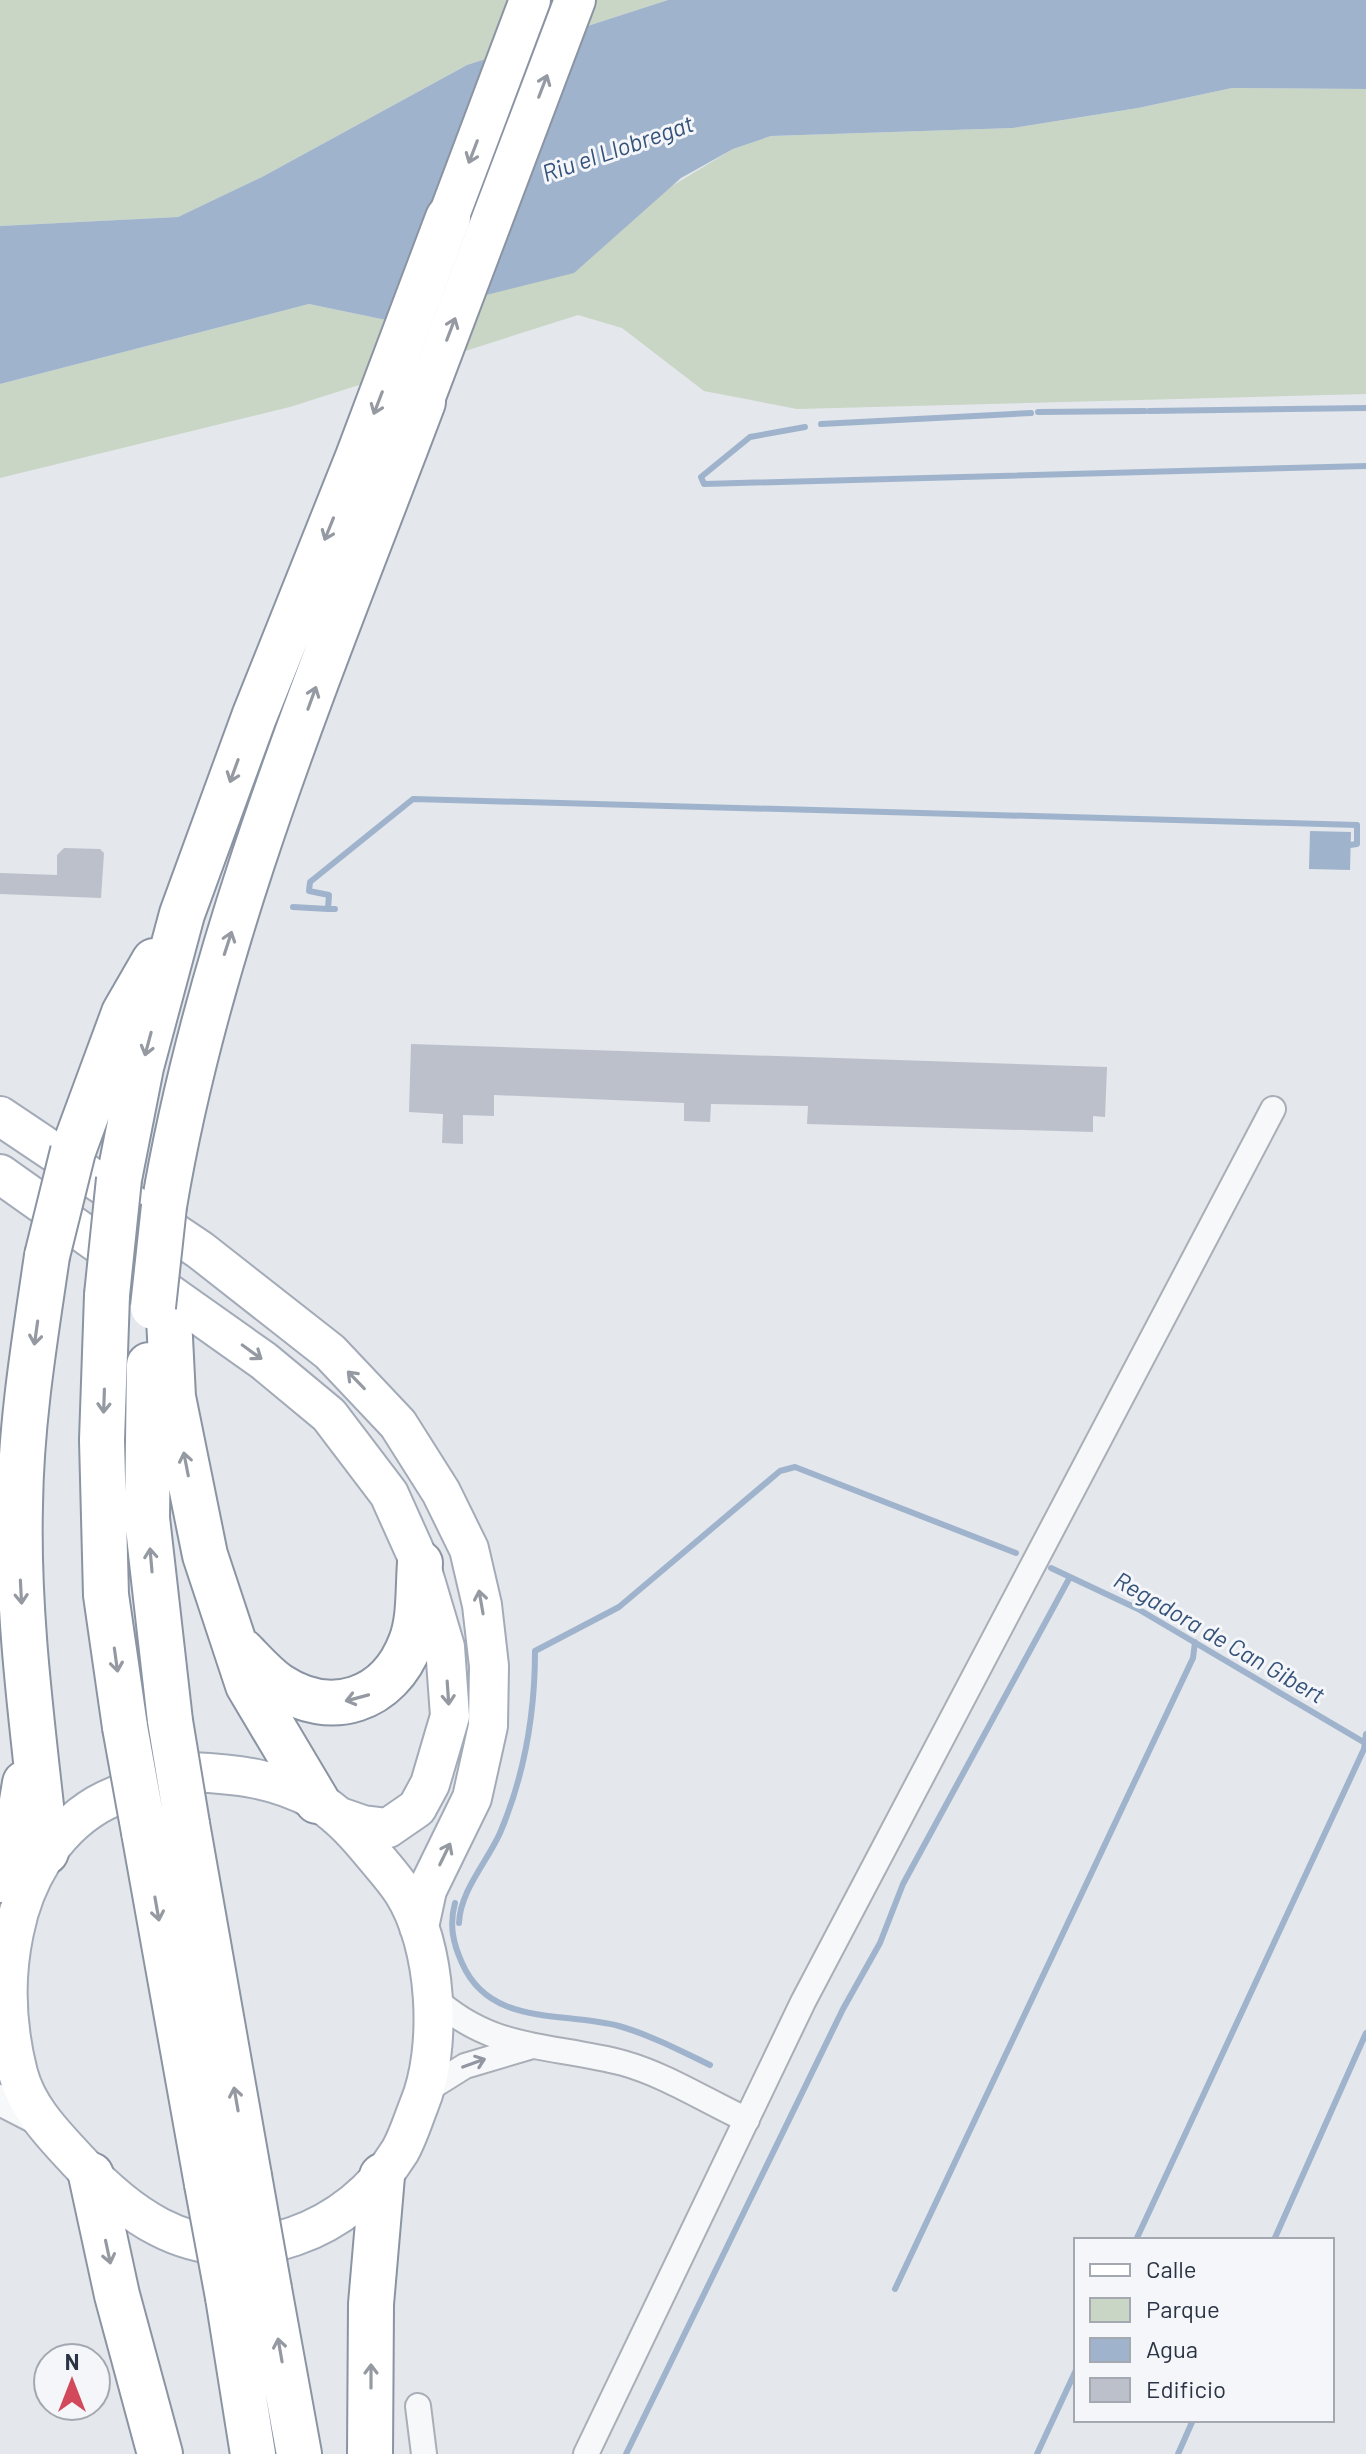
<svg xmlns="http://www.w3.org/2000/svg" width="1366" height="2454" font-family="Barlow,sans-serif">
  <rect width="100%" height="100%" fill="#e4e7ec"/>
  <!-- green -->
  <path fill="#c9d6c5" d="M0,0h668l-201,65 -205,112 -84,40 -178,9z
    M1232,88l134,1v305l-569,15 -93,-18 -82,-63 -44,-13 -288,92 -290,71v-94l309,-80 77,16 281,-131 66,-40 38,-13 242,-8 125,-20z"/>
  <!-- water -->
  <path fill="#9fb4cc" d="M668,0h698v89l-134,-1 -94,20 -125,20 -242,8 -38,13 -52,29 -107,95 -188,47 -77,-16 -309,80v-158l178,-9 84,-40 205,-112z
    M1310,831l41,1 -1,38 -41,-1z"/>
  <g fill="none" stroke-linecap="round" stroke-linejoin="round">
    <!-- stream -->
    <path stroke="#9fb4cc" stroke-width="6" d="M1149,411l217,-3
      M1038,412l107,-1
      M821,424l210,-11
      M805,427l-55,10 -49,40 3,7 662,-18
      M293,907l35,2
      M335,909h-7l1,-14 -20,-4 1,-9 103,-83 944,26v19l-7,1
      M1051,1568l87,41 227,134
      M455,1903c-6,22 -2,40 7,60 28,64 100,48 157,63 31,9 62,25 91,39
      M459,1923c1,-32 28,-61 41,-90 25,-59 35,-118 35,-182l84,-44 161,-136 15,-4 221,86
      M1136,2240l228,-491 2,-15
      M1274,2240l92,-207
      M895,2289l298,-631 2,-16
      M626,2454l217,-445 37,-66 23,-59 167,-307
      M1037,2454l39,-84
      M1178,2454l15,-34"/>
  </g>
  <!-- building -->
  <path fill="#bbc0ca" d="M64,848l36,1 4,4 -3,45 -101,-4v-21l57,2v-20z
    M411,1044l696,23 -2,50 -12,-1v16l-286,-8 1,-18 -97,-2 -1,18 -26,-1v-18l-190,-8v21l-31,-1v29l-21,-1 1,-29 -34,-2z"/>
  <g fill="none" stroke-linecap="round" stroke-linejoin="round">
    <defs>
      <path id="minor" d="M433,1997c59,55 117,47 190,66 43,12 83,38 124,57
        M425,2091l40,-25 64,-19
        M418,2406l6,48
        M586,2454l217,-452 470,-893"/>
      <path id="tertiary" d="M0,2100l39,20"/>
      <path id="primary" d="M0,1116l200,134 130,102 68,72 43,68 28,57 13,56 7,61 -1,60 -16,72 -45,92 -8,37
        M0,1174l264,187 65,54 60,79 31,69 25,84 5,69 -20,68 -13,24 -29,20 -25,-3 -26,-9
        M191,1772c44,2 84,6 124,28 22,12 41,33 57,53 10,12 22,25 31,39 34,53 40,155 16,213 -6,15 -11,32 -19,46 -49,80 -153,122 -241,76 -31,-16 -58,-41 -82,-67 -24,-26 -50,-52 -59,-87 -12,-47 -14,-94 -4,-141 10,-51 38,-100 83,-127 28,-16 64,-23 94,-33z"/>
      <path id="trunk" d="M448,218l82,-218
        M423,402l152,-402"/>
      <path id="motorway" d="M73,1151l51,-138 30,-52
        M119,1179l22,-112 41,-153 72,-197 104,-260 90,-239
        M164,1206c46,-275 161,-544 259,-804
        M107,1295l-5,145 4,155 19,132
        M169,1318l4,79 32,158 43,130 69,116
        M149,1365l-2,153 23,203
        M242,1651c11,11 23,25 36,34 53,35 111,16 133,-43 9,-23 7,-54 9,-79
        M187,1824l62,352
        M144,1832l63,352
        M46,1852c-12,-116 -29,-231 -26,-347 1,-84 15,-167 27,-249
        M0,1880l17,-49 8,-48
        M91,2175l26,120 43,159
        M269,2289l30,165
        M228,2297l25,157
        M370,2454l1,-150 11,-128"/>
    </defs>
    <!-- minor casing -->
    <use href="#minor" stroke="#a9aeb7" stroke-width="28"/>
    <!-- tertiary casing -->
    <use href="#tertiary" stroke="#a9aeb7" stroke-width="34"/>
    <!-- primary casing -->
    <use href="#primary" stroke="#a3abb8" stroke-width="42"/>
    <!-- trunk casing -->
    <use href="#trunk" stroke="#8b94a3" stroke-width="44"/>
    <!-- motorway casing -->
    <use href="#motorway" stroke="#8b94a3" stroke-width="48"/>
    <!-- minor -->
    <use href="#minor" stroke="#f7f8fa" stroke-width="24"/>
    <!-- tertiary -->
    <use href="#tertiary" stroke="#f7f8fa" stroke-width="30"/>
    <!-- primary -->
    <use href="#primary" stroke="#fff" stroke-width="38"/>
    <!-- trunk -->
    <use href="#trunk" stroke="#fff" stroke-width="40"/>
    <!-- motorway -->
    <use href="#motorway" stroke="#fff" stroke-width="44"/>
    <defs>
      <path id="motorway-bridge" d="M47,1256l26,-105
        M107,1295l12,-116
        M153,1307l11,-101
        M170,1721l17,103
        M125,1727l19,105
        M249,2176l20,113
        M207,2184l21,113"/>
    </defs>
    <!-- motorway-bridge casing -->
    <use href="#motorway-bridge" stroke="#8b94a3" stroke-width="48" stroke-linecap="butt"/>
    <!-- motorway-bridge -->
    <use href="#motorway-bridge" stroke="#fff" stroke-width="44"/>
  </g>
  <!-- one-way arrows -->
  <defs><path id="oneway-shaft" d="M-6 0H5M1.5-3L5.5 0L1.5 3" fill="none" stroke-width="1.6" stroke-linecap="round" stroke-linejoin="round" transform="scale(2)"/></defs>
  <g stroke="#959aa2">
    <use href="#oneway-shaft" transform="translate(543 86) rotate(-69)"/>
    <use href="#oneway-shaft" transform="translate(473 152) rotate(111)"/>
    <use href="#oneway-shaft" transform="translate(451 329) rotate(-69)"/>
    <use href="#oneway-shaft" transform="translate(378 403) rotate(111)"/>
    <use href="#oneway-shaft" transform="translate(329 529) rotate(112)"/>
    <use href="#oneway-shaft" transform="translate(312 698) rotate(-70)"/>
    <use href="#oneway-shaft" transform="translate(234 771) rotate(110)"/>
    <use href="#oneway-shaft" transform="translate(228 943) rotate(-72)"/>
    <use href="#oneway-shaft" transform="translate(148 1044) rotate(105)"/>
    <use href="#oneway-shaft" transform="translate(36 1333) rotate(98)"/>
    <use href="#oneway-shaft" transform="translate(252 1352) rotate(36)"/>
    <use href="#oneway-shaft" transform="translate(356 1380) rotate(-134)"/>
    <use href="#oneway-shaft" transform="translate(104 1401) rotate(92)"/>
    <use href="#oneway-shaft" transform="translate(186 1464) rotate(-101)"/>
    <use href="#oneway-shaft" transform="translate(151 1560) rotate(-95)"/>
    <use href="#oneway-shaft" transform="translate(21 1592) rotate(87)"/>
    <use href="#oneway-shaft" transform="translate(481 1602) rotate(-100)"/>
    <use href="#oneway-shaft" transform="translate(116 1660) rotate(82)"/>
    <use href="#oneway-shaft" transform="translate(448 1693) rotate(86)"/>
    <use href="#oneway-shaft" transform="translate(357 1698) rotate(165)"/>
    <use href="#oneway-shaft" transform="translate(445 1854) rotate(-64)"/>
    <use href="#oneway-shaft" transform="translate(157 1909) rotate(80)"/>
    <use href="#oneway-shaft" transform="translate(236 2099) rotate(-100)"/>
    <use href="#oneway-shaft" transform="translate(108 2252) rotate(78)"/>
    <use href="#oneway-shaft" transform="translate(280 2350) rotate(-100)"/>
    <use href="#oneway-shaft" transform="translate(371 2376) rotate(-90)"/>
  </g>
  <use stroke="#9196a0" href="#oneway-shaft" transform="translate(474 2063) rotate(-20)"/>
  <g text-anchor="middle" stroke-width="6" stroke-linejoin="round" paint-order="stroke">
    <!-- water labels -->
    <g font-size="24" font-style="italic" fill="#34527a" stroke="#f4f6f9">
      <text transform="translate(618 149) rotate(-19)" y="8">Riu el Llobregat</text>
      <text transform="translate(1219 1638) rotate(30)" y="8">Regadora de Can Gibert</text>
    </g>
  </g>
  <!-- legend -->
  <rect x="1074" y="2238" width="260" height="184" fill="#f4f6f9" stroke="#a4a8b1" stroke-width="2"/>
  <rect x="1090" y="2264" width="40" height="12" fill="#ffffff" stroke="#a4a8b1" stroke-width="2"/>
  <text x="1146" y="2278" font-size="24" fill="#2b3445">Calle</text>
  <rect x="1090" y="2298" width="40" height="24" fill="#c9d6c5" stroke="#a4a8b1" stroke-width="2"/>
  <text x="1146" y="2318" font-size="24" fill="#2b3445">Parque</text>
  <rect x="1090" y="2338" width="40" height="24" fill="#9fb4cc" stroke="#a4a8b1" stroke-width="2"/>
  <text x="1146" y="2358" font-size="24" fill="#2b3445">Agua</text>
  <rect x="1090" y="2378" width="40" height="24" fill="#bbc0ca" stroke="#a4a8b1" stroke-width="2"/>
  <text x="1146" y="2398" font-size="24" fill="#2b3445">Edificio</text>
  <!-- north arrow -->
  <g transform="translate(72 2382)"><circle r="38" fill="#f4f6f9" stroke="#a4a8b1" stroke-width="2"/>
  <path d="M0-6L14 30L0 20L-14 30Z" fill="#d1495b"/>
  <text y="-12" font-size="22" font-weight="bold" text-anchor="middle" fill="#2b3445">N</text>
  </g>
</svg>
